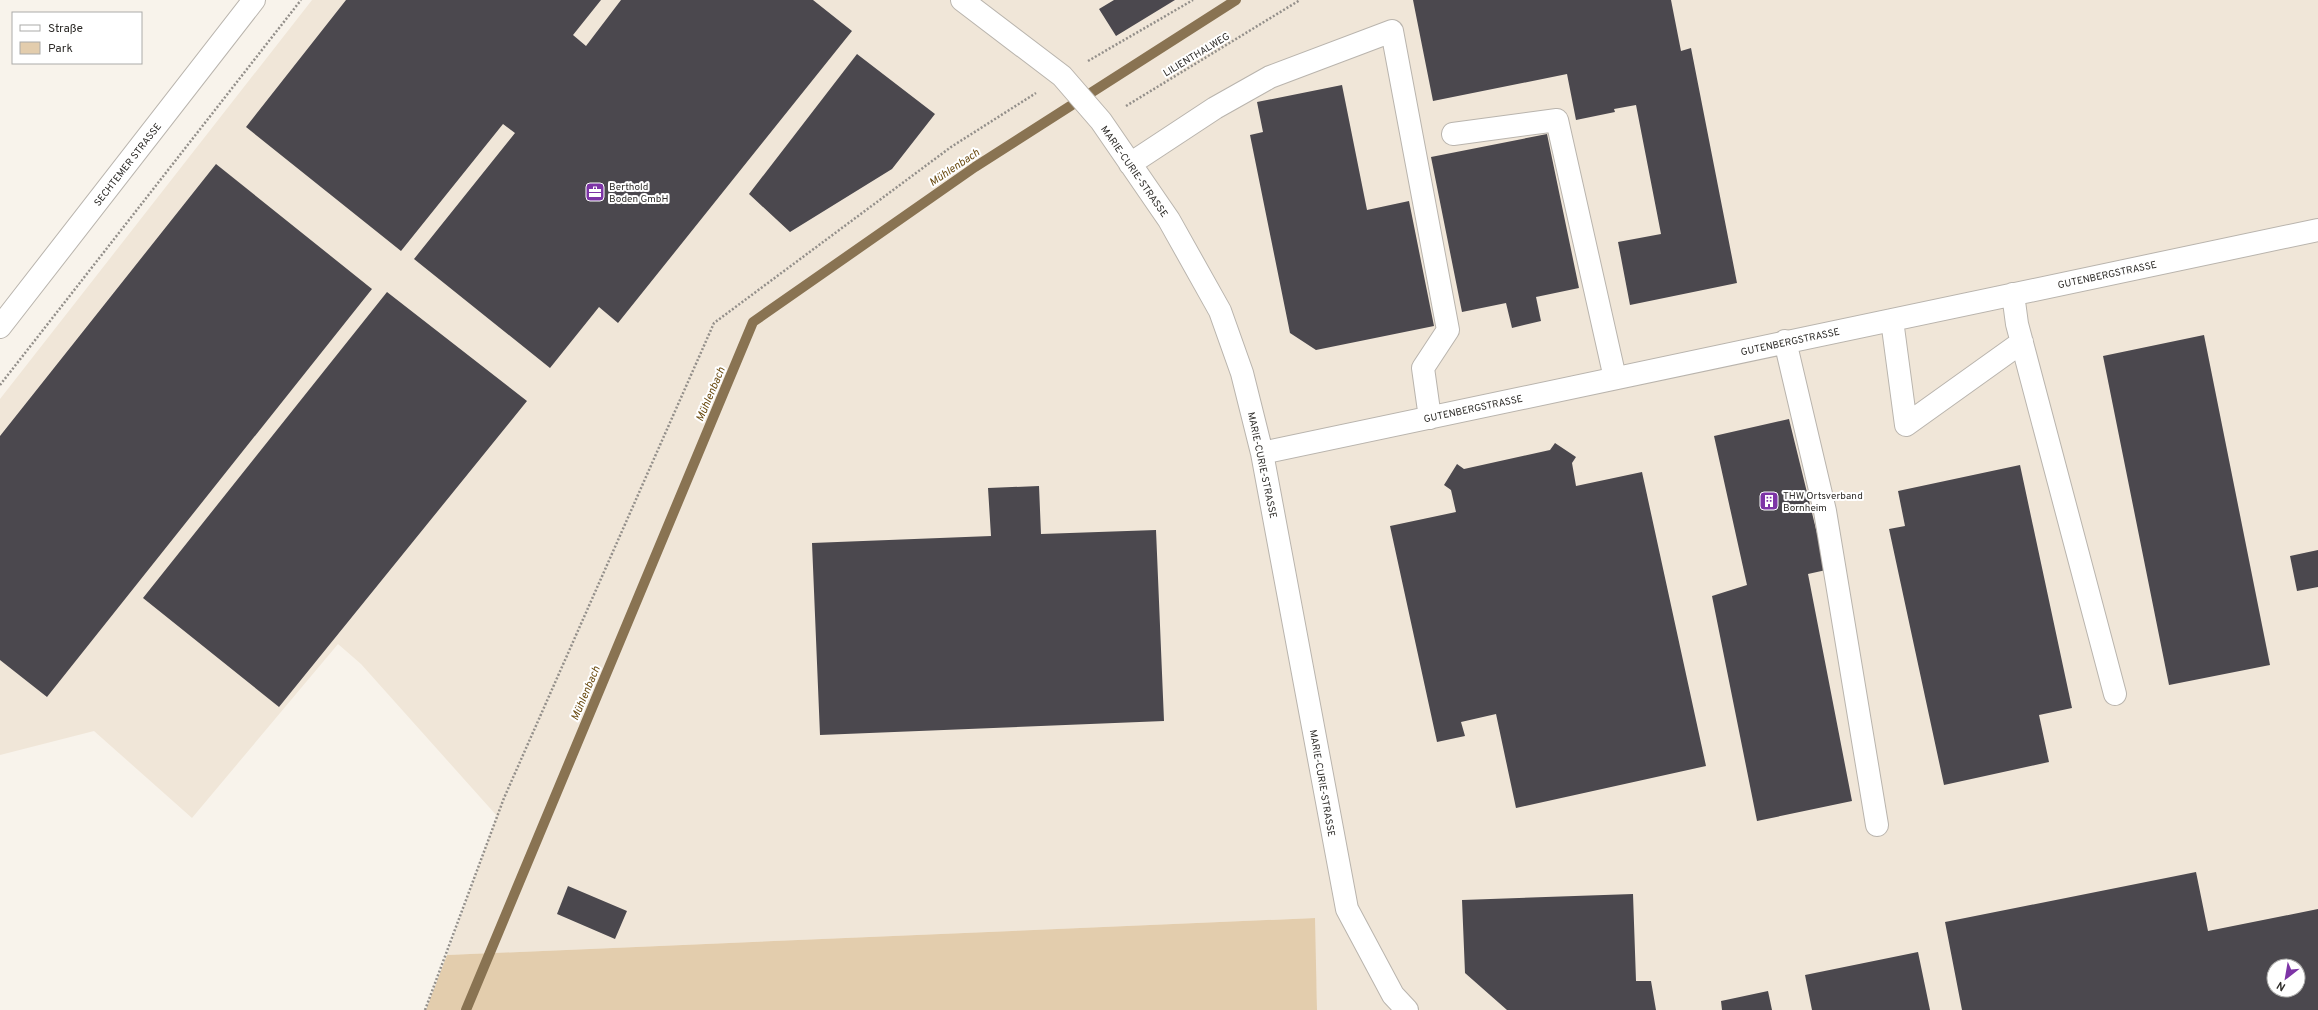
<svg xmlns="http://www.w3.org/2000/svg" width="2318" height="1010" font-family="Overpass,sans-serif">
  <rect width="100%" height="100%" fill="#f8f3eb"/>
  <!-- built -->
  <path fill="#f0e6d8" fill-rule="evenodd" d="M312,0h2006v1010h-1001l-3,-92 -867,37 50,-139 -136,-152 -23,-20 -146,174 -98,-87 -94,24v-356zM2274,966h24v24h-24z"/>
  <!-- green -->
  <path fill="#e3cdad" d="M1315,918l2,92h-891l21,-55z"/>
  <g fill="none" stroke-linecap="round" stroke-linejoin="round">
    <!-- stream -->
    <path stroke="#897352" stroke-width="10" d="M466,1010l287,-688 222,-155 261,-167"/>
  </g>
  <!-- building -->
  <path fill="#4b484e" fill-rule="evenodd" d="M346,0h255l-28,35 13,11 35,-46h192l39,31 -234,292 -19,-16 -49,61 -136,-109 101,-126 -12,-9 -102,127 -155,-124z
    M1114,0h61l-59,36 -17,-27z
    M1413,0h258l10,51 10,-3 46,235 -107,22 -12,-63 43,-8 -25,-129 -22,4 1,3 -39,8 -9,-46 -134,27z
    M857,54l78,60 -43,55 -102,63 -41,-38z
    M1342,85l25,125 42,-9 25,125 -118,24 -26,-17 -40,-198 13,-3 -6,-30z
    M1547,134l32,154 -43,9 5,24 -29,7 -6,-25 -44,9 -31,-155z
    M216,164l156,125 -325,408 -47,-37v-224z
    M387,292l140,109 -248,306 -136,-109z
    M2204,335l66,330 -101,20 -66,-329z
    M1789,419l37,151 -18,4 44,227 -95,20 -45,-225 35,-11 -33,-149z
    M1555,443l21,14 -4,6 4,23 66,-14 64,294 -190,42 -20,-94 -35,8 4,14 -28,6 -47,-216 66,-14 -5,-22 -7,-5 13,-21 7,5 86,-19z
    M2020,465l52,243 -33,7 10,47 -105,23 -55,-256 16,-3 -7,-35z
    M1039,486l2,48 115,-4 8,191 -344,14 -8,-192 179,-7 -3,-48z
    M2318,550v37l-21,4 -7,-35z
    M2196,872l12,59 110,-22v101h-356l-17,-88zM2274,966h24v24h-24z
    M568,886l59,25 -12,28 -58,-25z
    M1633,894l3,87h15l5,29h-149l-42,-37 -3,-73z
    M1918,952l12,58h-118l-7,-35z
    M1768,991l4,19h-50l-1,-9z"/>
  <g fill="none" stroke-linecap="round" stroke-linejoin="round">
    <defs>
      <path id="minor" d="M962,0l100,76 39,45 68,99 51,91 22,62 20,80 85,456 46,86 14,15
        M1453,134l104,-14 58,258
        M1130,164l85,-56 55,-31 122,-46 56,299 -25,38 7,50
        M2013,294l4,30 98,370
        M1892,320l14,105 116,-83
        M0,327l254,-327
        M1785,341l40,170 52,314
        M1262,453l1056,-223"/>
    </defs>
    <!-- minor casing -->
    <use href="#minor" stroke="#b9b4ad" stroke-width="24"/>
    <!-- path -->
    <path stroke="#938f8a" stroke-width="2.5" stroke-dasharray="2 2" stroke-linecap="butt" d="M1088,61l105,-61
      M1126,106l174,-106
      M0,385l301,-385
      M425,1010l79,-212 210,-475 237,-176 85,-54"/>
    <!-- minor -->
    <use href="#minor" stroke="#fff" stroke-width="22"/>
  </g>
  <!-- icons -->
  <defs>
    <symbol id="office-square" viewBox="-11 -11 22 22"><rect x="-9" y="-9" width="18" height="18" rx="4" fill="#7d34a6" stroke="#fff"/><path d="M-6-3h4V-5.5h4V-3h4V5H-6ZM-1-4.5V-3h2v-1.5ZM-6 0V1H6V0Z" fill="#fff"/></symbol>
    <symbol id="building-square" viewBox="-11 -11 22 22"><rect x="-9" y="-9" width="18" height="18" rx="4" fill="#7d34a6" stroke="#fff"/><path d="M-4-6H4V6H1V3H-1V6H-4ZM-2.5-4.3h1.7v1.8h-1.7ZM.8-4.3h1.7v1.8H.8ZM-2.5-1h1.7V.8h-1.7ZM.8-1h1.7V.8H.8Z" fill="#fff"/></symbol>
  </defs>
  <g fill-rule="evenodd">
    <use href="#office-square" x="584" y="181" width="22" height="22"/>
    <use href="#building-square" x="1758" y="490" width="22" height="22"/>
  </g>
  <g text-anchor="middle" stroke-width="4" stroke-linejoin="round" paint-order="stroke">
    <!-- street labels -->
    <g font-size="10" fill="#2e2c29" stroke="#fff">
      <text transform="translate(1196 54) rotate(-31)" y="4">LILIENTHALWEG</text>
      <text transform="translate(127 164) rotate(-52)" y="4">SECHTEMER STRASSE</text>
      <text transform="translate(1135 171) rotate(55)" y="4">MARIE-CURIE-STRASSE</text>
      <text transform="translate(2107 274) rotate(-12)" y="4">GUTENBERGSTRASSE</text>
      <text transform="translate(1790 341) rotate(-12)" y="4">GUTENBERGSTRASSE</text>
      <text transform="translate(1473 408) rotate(-12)" y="4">GUTENBERGSTRASSE</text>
      <text transform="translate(1263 465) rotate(78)" y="4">MARIE-CURIE-STRASSE</text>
      <text transform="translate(1323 783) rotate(80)" y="4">MARIE-CURIE-STRASSE</text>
    </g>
    <!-- poi labels -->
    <g font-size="10" fill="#2e2c29" stroke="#fff" text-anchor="start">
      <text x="609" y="190">Berthold<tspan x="609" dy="12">Boden GmbH</tspan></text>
      <text x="1783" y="499">THW Ortsverband<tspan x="1783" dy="12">Bornheim</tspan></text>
    </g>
    <!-- water labels -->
    <g font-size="11" font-style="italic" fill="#6b4c12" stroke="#fff">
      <text transform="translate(954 167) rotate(-34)" y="4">Mühlenbach</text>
      <text transform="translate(710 394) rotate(-67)" y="4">Mühlenbach</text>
      <text transform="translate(585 693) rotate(-67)" y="4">Mühlenbach</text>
    </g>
  </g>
  <!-- legend -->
  <rect x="12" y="12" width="130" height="52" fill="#ffffff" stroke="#ababa9"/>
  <rect x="20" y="25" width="20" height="6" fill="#ffffff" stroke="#ababa9"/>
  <text x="48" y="32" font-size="12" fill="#2e2c29">Straße</text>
  <rect x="20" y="42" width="20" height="12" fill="#e3cdad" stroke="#ababa9"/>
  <text x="48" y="52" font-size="12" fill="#2e2c29">Park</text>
  <!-- north arrow -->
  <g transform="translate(2286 978) rotate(211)"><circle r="19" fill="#ffffff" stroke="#ababa9"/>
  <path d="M0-3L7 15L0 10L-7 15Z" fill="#7d34a6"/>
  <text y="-6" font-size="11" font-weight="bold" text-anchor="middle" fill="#2e2c29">N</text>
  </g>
</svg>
